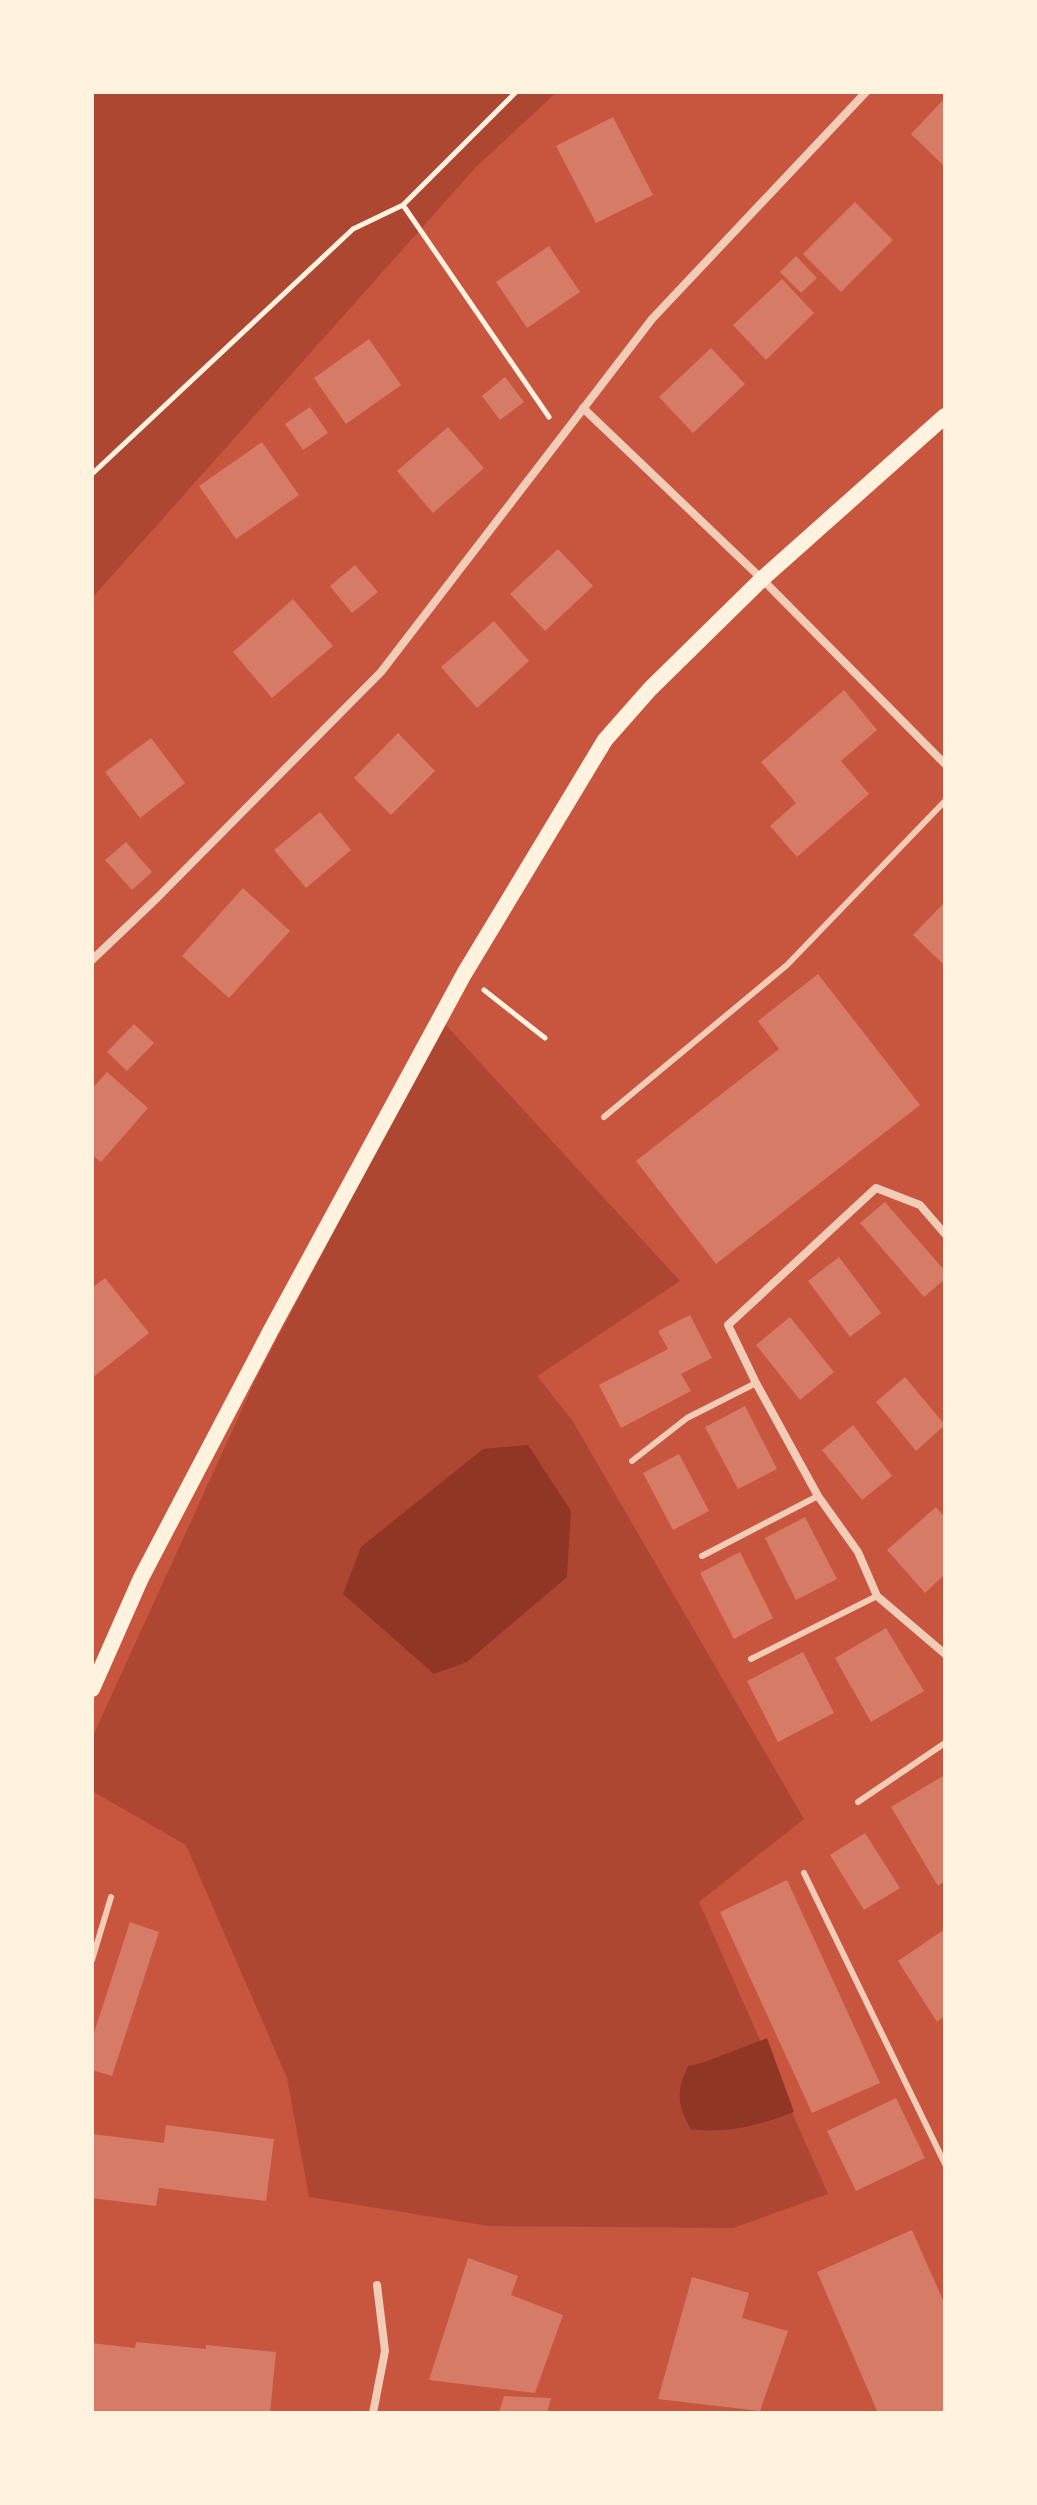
<svg xmlns="http://www.w3.org/2000/svg" width="1037" height="2505" font-family="Ubuntu,sans-serif">
  <rect width="100%" height="100%" fill="#c8553d"/>
  <!-- green -->
  <path fill="#ae4732" d="M92,92h465l-81,75 -384,431z
    M444,1023l236,258 -143,95 35,44 232,399 -105,83 129,292 -95,34 -244,-2 -180,-29 -22,-119 -101,-233 -94,-54v-53l163,-357z"/>
  <!-- water -->
  <path fill="#8f3625" d="M528,1445l43,66 -4,66 -100,85 -33,12 -91,-80 18,-47 122,-98z
    M767,2038l27,74c-33,13 -69,22 -103,17 -14,-24 -15,-38 -3,-63l14,-3z"/>
  <!-- building -->
  <path fill="#d67c66" d="M945,98v69l-34,-33z
    M613,117l40,78 -57,28 -40,-77z
    M855,202l38,38 -52,52 -38,-38z
    M549,246l31,46 -53,36 -31,-46z
    M796,256l21,22 -16,15 -21,-21z
    M782,279l32,34 -48,47 -33,-35z
    M369,339l32,46 -55,39 -32,-46z
    M711,348l34,36 -52,49 -34,-36z
    M505,377l19,25 -24,18 -18,-24z
    M310,407l18,26 -25,17 -18,-26z
    M448,427l36,41 -51,45 -36,-42z
    M262,442l37,53 -63,44 -37,-53z
    M558,549l35,37 -48,45 -35,-37z
    M355,565l23,27 -26,21 -22,-27z
    M293,599l40,47 -61,52 -39,-46z
    M494,621l35,40 -52,47 -36,-41z
    M844,690l33,40 -36,31 28,33 -72,63 -27,-31 26,-23 -35,-41z
    M398,733l37,38 -44,44 -37,-37z
    M151,738l34,45 -45,35 -35,-46z
    M320,812l31,38 -45,38 -32,-38z
    M126,842l26,30 -20,18 -27,-30z
    M243,888l47,43 -61,67 -47,-42z
    M945,902v64l-32,-31z
    M818,974l102,131 -204,159 -80,-103 143,-112 -21,-28z
    M134,1024l20,19 -27,28 -20,-19z
    M107,1072l41,36 -47,54 -9,-7v-66z
    M885,1202l60,69v8l-21,18 -64,-74z
    M839,1257l42,56 -31,24 -42,-56z
    M105,1278l44,55 -57,45v-90z
    M690,1315l22,43 -31,16 10,17 -70,37 -22,-43 69,-36 -10,-18z
    M790,1317l44,55 -34,28 -44,-55z
    M905,1377l40,48 -29,26 -40,-49z
    M745,1406l32,63 -39,20 -33,-62z
    M853,1425l39,51 -30,24 -40,-50z
    M679,1454l30,57 -36,19 -30,-57z
    M936,1507l9,10v57l-20,19 -38,-43z
    M805,1517l32,62 -41,21 -31,-62z
    M740,1552l33,66 -39,21 -34,-66z
    M886,1628l38,63 -53,31 -36,-64z
    M803,1652l31,61 -56,29 -31,-61z
    M943,1776l2,105 -7,5 -47,-79z
    M865,1833l35,55 -36,22 -34,-55z
    M787,1880l93,203 -68,30 -92,-201z
    M130,1922l29,10 -47,144 -20,-6v-31z
    M945,1929v87l-8,6 -39,-61z
    M896,2098l29,60 -69,33 -29,-60z
    M166,2125l108,14 -8,62 -107,-13 -3,18 -64,-8v-64l72,9z
    M912,2230l33,75v108h-67l-61,-141z
    M468,2258l50,18 -7,19 52,20 -28,78 -106,-13z
    M692,2277l57,16 -7,25 46,13 -28,80 -102,-12z
    M136,2342l70,7v-4l70,7 -6,61h-178v-70l43,5z
    M504,2396l47,2 -4,15h-48z"/>
  <g fill="none" stroke-linecap="round" stroke-linejoin="round">
    <!-- path -->
    <path stroke="#fff3e0" stroke-width="5" d="M403,205l146,212
      M92,474l261,-245 50,-24 113,-113
      M484,990l61,48"/>
    <!-- service -->
    <path stroke="#f1ccb7" stroke-width="6" d="M604,1117l183,-152 158,-164
      M632,1461l55,-43 69,-35
      M702,1556l116,-60
      M751,1659l126,-63
      M858,1802l87,-59
      M804,1873l141,291
      M92,1960l19,-63"/>
    <!-- minor -->
    <path stroke="#f1ccb7" stroke-width="8" d="M583,408l179,171 183,185
      M92,960l65,-62 224,-226 271,-353 214,-227
      M945,1234l-25,-29 -44,-17 -148,137 28,58 62,113 40,56 19,44 68,58
      M373,2413l12,-62 -8,-66"/>
    <!-- secondary -->
    <path stroke="#fff3e0" stroke-width="16" d="M92,1689l49,-111 130,-248 193,-356 141,-234 45,-51 112,-110 183,-163"/>
  </g>
  <!-- border -->
  <rect width="1037" height="2505" fill="none" stroke="#fff3e0" stroke-width="188"/>
</svg>
